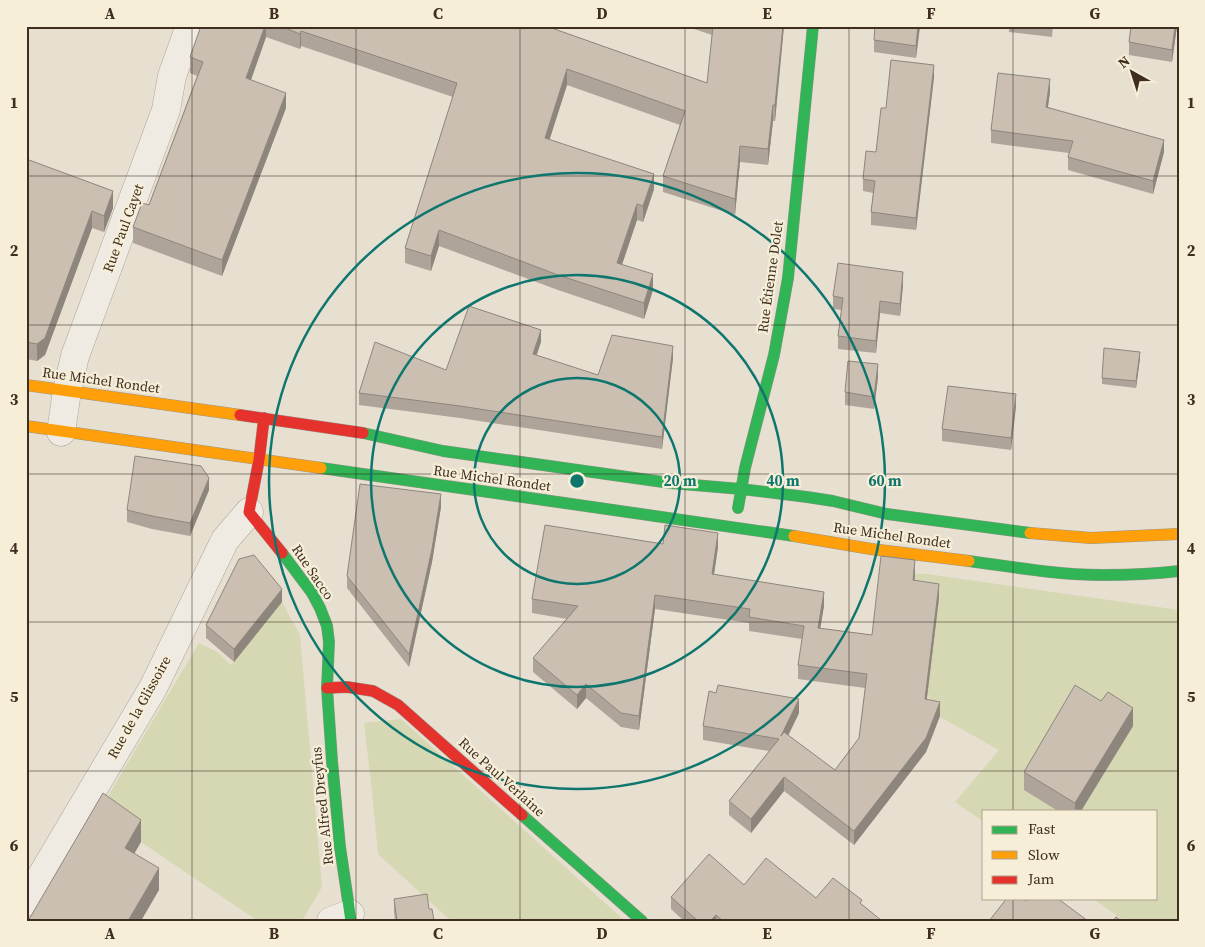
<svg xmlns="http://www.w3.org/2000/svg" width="1205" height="947" font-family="'Source Serif 4',serif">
  <rect width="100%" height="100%" fill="#e7e0d1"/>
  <!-- green -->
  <path fill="#d6d7b3" d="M915,574h12l252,36v311h-55l-32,-23h64v-87h-172v11l-29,-20 44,-52 -61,-34 -10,-20 -15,-102z
    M282,602l18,33 22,252 -20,34h-44l-160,-108 101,-170 18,9 14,13z
    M401,719l224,202h-174l-73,-67 -6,-62 -8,-69z"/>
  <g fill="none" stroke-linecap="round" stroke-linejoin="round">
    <defs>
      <path id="street" d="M61,432l6,-41 8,-35 91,-246 6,-34 18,-50
        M26,902l127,-214 72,-148 24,-28
        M331,921l19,-7"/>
      <path id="fast" d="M363,433l80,18 227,32 71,6 66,8 26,4 54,13 143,19
        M321,468l473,68
        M738,508l7,-40 29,-113 14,-77 25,-252
        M282,553l30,40 8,15 7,18 2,16 -2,46 5,73 8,86 11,74
        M969,561c44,6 89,14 134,14 25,0 51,-1 76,-4
        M522,815l120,106"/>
      <path id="slow" d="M26,385l214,30
        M26,426l295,42
        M1030,533l61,5 88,-4
        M794,536l77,13 98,12"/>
      <path id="jam" d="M240,415l123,18
        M264,418l-5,42 -10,52 33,41
        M327,688l20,-1 26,4 25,14 124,110"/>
    </defs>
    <!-- street casing -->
    <use href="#street" stroke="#ada599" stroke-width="29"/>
    <!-- fast casing -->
    <use href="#fast" stroke="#9c958a" stroke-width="12"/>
    <!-- slow casing -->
    <use href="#slow" stroke="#9c958a" stroke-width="12"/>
    <!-- jam casing -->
    <use href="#jam" stroke="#9c958a" stroke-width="12"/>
    <!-- street -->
    <use href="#street" stroke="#efebe3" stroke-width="28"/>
    <!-- fast -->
    <use href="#fast" stroke="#30b455" stroke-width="11"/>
    <!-- slow -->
    <use href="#slow" stroke="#ff9f0a" stroke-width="11"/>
    <!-- jam -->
    <use href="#jam" stroke="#e5322d" stroke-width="11"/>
  </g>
  <!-- wall -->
  <path fill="#afa499" d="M201,26h345l161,57 5,-48 -27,-9h99l-9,95h-2l-5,44 -28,-3 -5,53 -72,-23v-16l17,-51 -113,-40 -18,55 105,49 -11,33 -6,-2 -15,45 31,25 -9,29 -86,-29 -119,-44 -8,25 -26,-8v-15l48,-151 -152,-51 -1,3 -34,-12 -15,43 35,28 -64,168 -89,-33v-16l16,-22 48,-129 -7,-3v-16z
    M920,26l-4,32 -42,-6v-12z
    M1009,26h44l-1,11 -43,-5z
    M1131,26h46l-5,36 -43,-7v-13z
    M934,77l-18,153 -45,-5v-13l2,-19 -10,-2v-12l13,-27 10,-44z
    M1050,92l-2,15 116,45 -11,42 -85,-24v-13l1,-4 -78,-10v-13z
    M26,168l87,40 -9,24 -12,-4 -47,127 -8,6 -11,-2z
    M903,285l-3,31 -20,-3 -4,40 -38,-4v-13l4,-26 -9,-1v-13z
    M541,342l-5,14 62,19 75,-17 -11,91 -202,-31 -101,-13v-12l87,-23z
    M1140,358l-4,30 -34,-4v-6z
    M878,377l-4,32 -29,-4v-13z
    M1016,406l-5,44 -69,-9v-12z
    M209,490l-19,46 -38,-7 -25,-7v-12z
    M441,507l-9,55 -23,105 -62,-79v-12z
    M663,544l55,3 -4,27 110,32 -4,22 52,7 43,-61v7l24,17 -12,101 13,17 -14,36 -72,93 -70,-54 -33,42 -22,-18v-14l40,-50 -66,-11v-14l96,-13 -11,23 47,34 24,-32 6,-50 -67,-9v-14l4,-26 -53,-8v-8l-94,-14 -16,121 -18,-3 -35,-29 -9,11 -44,-37v-14l34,-39 -35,-6v-14z
    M282,602l-48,60 -28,-24v-13z
    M1133,726l-52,85h-23l-34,-21v-18z
    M744,885l72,13 46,7 19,16h-197l-13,-12v-12z
    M394,899l35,10 5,12h-39l-1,-9z"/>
  <!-- shaded-wall -->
  <path fill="#8e867d" d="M265,26h1v11l-20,57v-16z
    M783,26h1l-9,95v-16z
    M918,26h2l-4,32v-12z
    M1175,26h2l-5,36v-12z
    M301,31v15l-1,3v-15z
    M934,65v12l-18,153v-12z
    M567,69v16l-22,69v-16z
    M1050,79v13l-4,28v-13z
    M286,93v15l-64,168v-16z
    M773,105v16l-5,44v-16z
    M1164,140v12l-11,42v-13z
    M740,146v16l-5,53v-16z
    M654,174v15l-11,33v-16z
    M113,191v17l-9,24v-16z
    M637,204v16l-20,59v-16z
    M92,211v17l-47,127 -8,6v-17z
    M439,230v16l-8,25v-15z
    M903,272v13l-3,31v-12z
    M653,274v16l-9,29v-16z
    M880,301v12l-4,40v-12z
    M541,330v12l-8,24v-12z
    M673,346v12l-11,91v-12z
    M1140,352v6l-4,30v-7z
    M878,364v13l-4,32v-12z
    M1016,394v12l-5,44v-12z
    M209,478v12l-19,46v-13z
    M441,494v13l-9,55 -23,105v-13z
    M718,533v14l-6,41v-14z
    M915,560v14l-2,20v-14z
    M939,584v14l-14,115v-14z
    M282,589v13l-48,60v-13z
    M824,592v14l-6,36v-14z
    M655,595v14l-16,121v-14z
    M586,684v14l-9,11v-14z
    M799,699v14l-18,37v-14z
    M940,702v14l-14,36 -72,93v-14z
    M1133,708v18l-52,85h-6v-8z
    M784,777v14l-33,42v-14z
    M141,820v22l-16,28v-22z
    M159,868v22l-18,31h-13z
    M716,915v6h-6z"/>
  <!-- building -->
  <path fill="#cbbfb2" stroke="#8e867d" d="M201,26h64l-19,52 40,15 -64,167 -89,-33 9,-24 7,2 54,-143 -13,-5z
    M280,26h266l161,57 6,-57h70l-8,79h-2l-5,44 -28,-3 -5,53 -72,-23 22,-65 -118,-42 -22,69 109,36 -11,32 -6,-2 -20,59 36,11 -9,29 -86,-28 -119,-45 -8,26 -26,-8 52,-165 -156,-52 -1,3z
    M875,26h43l-2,20 -42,-6z
    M1131,26h44l-3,24 -43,-8z
    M891,60l43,5 -18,153 -45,-6 4,-31 -12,-2 3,-28 10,1 5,-44h5z
    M998,73l52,6 -4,28 118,33 -11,41 -85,-24 5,-16 -82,-11z
    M29,160l84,31 -9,25 -12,-5 -47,127 -8,6 -11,-2v-174z
    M838,263l65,9 -3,32 -20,-3 -4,40 -38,-5 5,-38 -10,-2z
    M469,306l72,24 -8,24 65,21 14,-40 61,11 -11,91 -202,-31 -101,-13 16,-51 71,28z
    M1104,348l36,4 -4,29 -34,-3z
    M848,361l30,3 -4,33 -29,-5z
    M948,386l68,8 -5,44 -69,-9z
    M135,456l66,10 8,12 -19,45 -38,-7 -25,-6z
    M360,484l81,10 -9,55 -23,105 -62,-78z
    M545,525l118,19 2,-19 53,8 -6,41 112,18 -6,36 54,7 9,-79 34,4 -2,20 26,4 -14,115 15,3 -14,36 -72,93 -70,-54 -33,42 -22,-18 50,-62 -76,-13 6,-35 7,2 2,-8 81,14 -18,37 3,-4 51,38 24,-32 8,-64 -69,-9 6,-39 -55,-9 1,-8 -95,-14 -16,121 -18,-3 -35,-29 -9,11 -44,-37 45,-52 -46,-7z
    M254,555l28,34 -48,60 -28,-24 33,-66z
    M1075,685l26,16 7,-9 25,16 -58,95 -51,-31z
    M103,793l38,27 -16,28 34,20 -31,53h-100z
    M709,854l35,31 22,-27 50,40 17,-20 29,22 -2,3 21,17v1h-158l-7,-6 -6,6h-12l-27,-24z
    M427,894l2,15h3l2,12h-37l-3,-22z
    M1007,898h15l4,3 2,-3h29l31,23h-99z
    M1116,917l6,4h-9z"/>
  <!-- grid -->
  <path fill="none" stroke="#3d2e20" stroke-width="1" stroke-opacity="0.55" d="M192,26v895M356,26v895M520,26v895M685,26v895M849,26v895M1013,26v785M26,176h1153M26,325h1153M26,474h1153M26,622h1153M26,771h1153M1013,898v23"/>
  <!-- distance rings -->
  <g fill="none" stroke="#0f766e" stroke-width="2.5">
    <circle cx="577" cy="481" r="103"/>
    <circle cx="577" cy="481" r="206"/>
    <circle cx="577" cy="481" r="308"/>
  </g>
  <g text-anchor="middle" stroke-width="4.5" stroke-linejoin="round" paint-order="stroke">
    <!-- street labels -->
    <g font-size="14" fill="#3d2e20" stroke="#f7eed8">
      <text transform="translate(123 228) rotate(-70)" y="5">Rue Paul Cayet</text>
      <text transform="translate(770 277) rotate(-82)" y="5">Rue Étienne Dolet</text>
      <text transform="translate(101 380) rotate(8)" y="5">Rue Michel Rondet</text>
      <text transform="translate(492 478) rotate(8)" y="5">Rue Michel Rondet</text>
      <text transform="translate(892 535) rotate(8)" y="5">Rue Michel Rondet</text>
      <text transform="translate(313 572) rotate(56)" y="5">Rue Sacco</text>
      <text transform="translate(139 707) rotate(-61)" y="5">Rue de la Glissoire</text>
      <text transform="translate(502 777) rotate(42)" y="5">Rue Paul Verlaine</text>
      <text transform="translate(322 806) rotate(-96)" y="5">Rue Alfred Dreyfus</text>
    </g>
  </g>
  <circle cx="577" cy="481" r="8" fill="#0f766e" stroke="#f7eed8" stroke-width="2.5"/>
  <g font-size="15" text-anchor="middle" font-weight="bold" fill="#0f766e" stroke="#f7eed8" stroke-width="4.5" stroke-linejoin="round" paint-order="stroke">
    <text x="680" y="486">20 m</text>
    <text x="783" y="486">40 m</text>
    <text x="885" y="486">60 m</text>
  </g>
  <!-- border -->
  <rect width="1205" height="947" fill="none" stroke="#f7eed8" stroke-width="55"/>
  <!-- legend -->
  <rect x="982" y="810" width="175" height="90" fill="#f7eed8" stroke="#ada18e"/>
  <rect x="992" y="826" width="25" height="8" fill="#30b455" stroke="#ada18e"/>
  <text x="1028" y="834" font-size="15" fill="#3d2e20">Fast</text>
  <rect x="992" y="851" width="25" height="8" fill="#ff9f0a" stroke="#ada18e"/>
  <text x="1028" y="860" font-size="15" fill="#3d2e20">Slow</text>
  <rect x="992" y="876" width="25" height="8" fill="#e5322d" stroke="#ada18e"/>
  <text x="1028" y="884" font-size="15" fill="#3d2e20">Jam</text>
  <!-- north arrow -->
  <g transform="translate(1132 72) rotate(321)" stroke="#f7eed8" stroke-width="4" paint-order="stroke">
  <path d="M0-4L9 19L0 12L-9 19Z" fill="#3d2e20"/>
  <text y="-8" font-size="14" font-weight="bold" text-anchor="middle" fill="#3d2e20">N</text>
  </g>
  <rect x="28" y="28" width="1150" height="892" fill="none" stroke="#3d2e20" stroke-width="2"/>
  <g font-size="16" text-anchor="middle" font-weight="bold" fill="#3d2e20">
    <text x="110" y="19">A</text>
    <text x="274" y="19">B</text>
    <text x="438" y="19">C</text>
    <text x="602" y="19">D</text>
    <text x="767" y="19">E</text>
    <text x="931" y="19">F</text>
    <text x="1095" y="19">G</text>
    <text x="14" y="108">1</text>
    <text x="1191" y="108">1</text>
    <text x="14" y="256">2</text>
    <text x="1191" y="256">2</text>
    <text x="14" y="405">3</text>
    <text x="1191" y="405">3</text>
    <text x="14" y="554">4</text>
    <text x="1191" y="554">4</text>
    <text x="14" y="702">5</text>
    <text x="1191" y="702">5</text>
    <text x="14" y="851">6</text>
    <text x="1191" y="851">6</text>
    <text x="110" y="939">A</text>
    <text x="274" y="939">B</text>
    <text x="438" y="939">C</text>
    <text x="602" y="939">D</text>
    <text x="767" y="939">E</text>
    <text x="931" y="939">F</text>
    <text x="1095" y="939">G</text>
  </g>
</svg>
